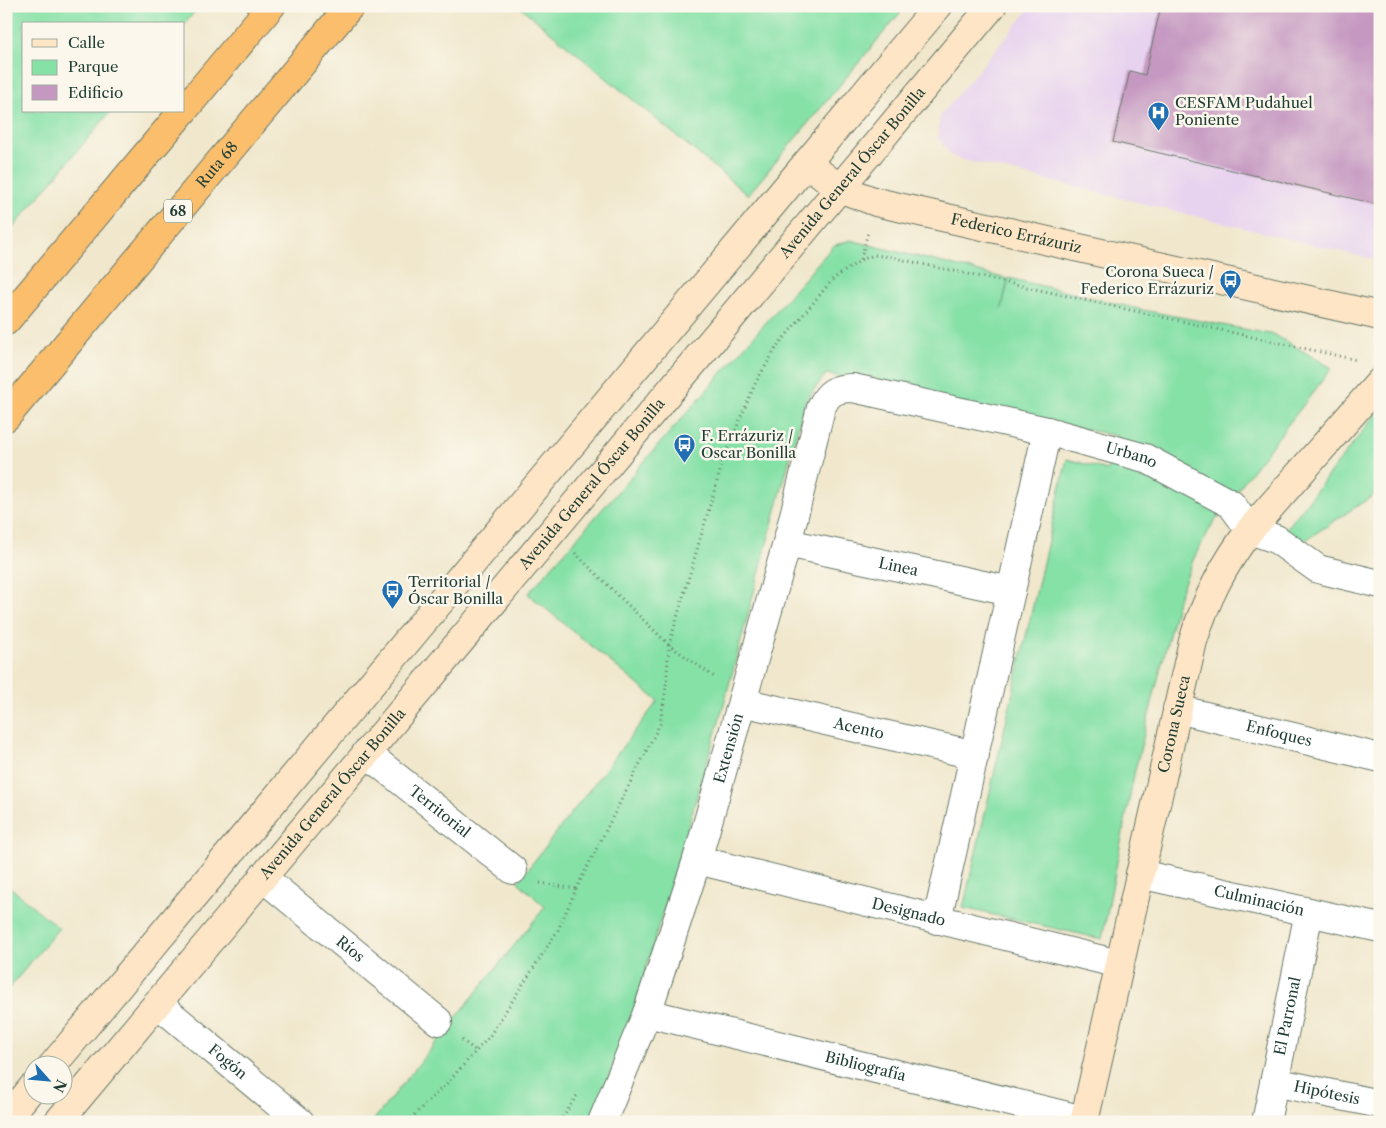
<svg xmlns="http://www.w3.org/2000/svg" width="1386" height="1128" font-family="'Libre Caslon Text',serif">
  <rect width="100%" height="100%" fill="#fbf7ec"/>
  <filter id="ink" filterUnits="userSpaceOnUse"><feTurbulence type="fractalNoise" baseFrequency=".02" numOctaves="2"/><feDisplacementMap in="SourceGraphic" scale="10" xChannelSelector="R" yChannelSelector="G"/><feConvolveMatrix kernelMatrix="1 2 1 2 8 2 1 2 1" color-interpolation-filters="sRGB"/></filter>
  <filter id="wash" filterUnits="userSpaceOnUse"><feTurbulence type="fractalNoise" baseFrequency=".0096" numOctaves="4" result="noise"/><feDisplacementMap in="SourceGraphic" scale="20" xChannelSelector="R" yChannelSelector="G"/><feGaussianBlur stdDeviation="1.12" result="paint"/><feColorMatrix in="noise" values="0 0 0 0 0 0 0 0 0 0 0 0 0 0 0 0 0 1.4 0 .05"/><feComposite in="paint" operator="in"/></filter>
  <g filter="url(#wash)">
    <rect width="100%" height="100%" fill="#f0e7cc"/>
    <!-- built -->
    <path fill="#e7d2ef" d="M1032,6h348v255l-420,-102 -10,-4 -12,-18 2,-21z"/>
    <!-- green -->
    <path fill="#86e1a7" stroke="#528f6e" d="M6,6h193l-15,19 -160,-1v87h87l-105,125z
      M519,6h387l-158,189z
      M850,240l158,39 -7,32 8,-33 134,32 132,25 57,33 -93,120 -26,35 -19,35 -15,38 -44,174 -33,169 -139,-31 104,-449 40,11 10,-34 -291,-62 -21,28 -83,309 -90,305 -40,106h-220l173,-215 -27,-25 140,-181 -130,-107 305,-348z
      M1380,409v82l-82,54 -14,-13z
      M6,884l53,44 -53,64z"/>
    <g id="blocks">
      <!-- building -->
      <path fill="#c598c1" d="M1161,6h219v199l-267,-63 17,-71 15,4z"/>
    </g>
  </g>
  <g filter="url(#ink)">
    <use href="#blocks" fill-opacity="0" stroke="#687869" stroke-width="1"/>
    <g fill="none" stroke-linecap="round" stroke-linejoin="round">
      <defs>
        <g id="street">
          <path id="s1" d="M787,543l224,48"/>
          <path id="s2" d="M742,702l233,53"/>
          <path id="s3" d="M1177,709l203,49"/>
          <path id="s4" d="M366,753l147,117"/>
          <path id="s5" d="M697,860l422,104"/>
          <path id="s6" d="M1140,874l240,54"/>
          <path id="s7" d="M262,877l176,144"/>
          <path d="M937,920l110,-489"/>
          <path id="s8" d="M157,1003l143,119"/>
          <path id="s9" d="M647,1013l437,107"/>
          <path id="s10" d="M1274,1082l106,22"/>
          <path id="s11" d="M602,1122l45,-109 50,-153 90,-317 34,-135c7,-16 15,-20 32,-20l194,43 98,27 86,46 19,26 26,9 42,30 62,15"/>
          <path id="s12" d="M1266,1122l43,-210"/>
        </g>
        <g id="secondary">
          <path id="s13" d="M807,163l32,25 37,14 504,114"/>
          <path d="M52,1066l886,-1060"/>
          <path d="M6,1120l26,-32"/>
          <path id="s14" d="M58,1122l934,-1116"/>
          <path id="s15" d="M1084,1122l109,-481c13,-42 30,-76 57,-111l130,-148"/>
        </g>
        <g id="highway">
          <path d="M184,110l87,-104"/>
          <path d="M6,321l177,-210"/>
          <path id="s16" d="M6,417l344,-411"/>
        </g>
      </defs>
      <!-- street casing -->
      <use href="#street" stroke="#687869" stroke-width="30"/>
      <!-- secondary casing -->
      <use href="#secondary" stroke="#687869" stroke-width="30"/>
      <!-- highway casing -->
      <use href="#highway" stroke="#687869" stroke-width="30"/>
      <!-- path -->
      <path stroke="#687869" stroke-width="3" stroke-dasharray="1 4" stroke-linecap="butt" d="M861,259l7,-27
        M575,553l94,92 47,33
        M540,883l36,6
        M462,1040l14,11
        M407,1122l40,-39 42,-46 69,-107 18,-41 84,-165 6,-37 3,-42 56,-191 31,-72 22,-37 55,-66 28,-19 13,-5 16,2 467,103
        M560,1122l17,-27"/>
      <!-- street -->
      <use href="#street" stroke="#fff" stroke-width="28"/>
      <!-- secondary -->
      <use href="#secondary" stroke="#fde5c5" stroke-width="28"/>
      <!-- highway -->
      <use href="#highway" stroke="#fabe6d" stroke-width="28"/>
    </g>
  </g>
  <!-- icons -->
  <defs>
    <symbol id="hospital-pin" viewBox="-11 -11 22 30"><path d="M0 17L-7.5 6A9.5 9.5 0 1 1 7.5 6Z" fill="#1f6fb2" stroke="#fbf7ec"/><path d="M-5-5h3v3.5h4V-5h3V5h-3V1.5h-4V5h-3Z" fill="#fff"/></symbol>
    <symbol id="bus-pin" viewBox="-11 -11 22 30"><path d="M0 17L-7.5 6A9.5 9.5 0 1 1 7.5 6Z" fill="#1f6fb2" stroke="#fbf7ec"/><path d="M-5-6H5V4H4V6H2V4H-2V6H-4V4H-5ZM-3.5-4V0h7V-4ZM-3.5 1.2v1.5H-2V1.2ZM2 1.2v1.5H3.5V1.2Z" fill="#fff"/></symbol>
  </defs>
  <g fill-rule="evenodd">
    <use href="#hospital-pin" x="1146" y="100" width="25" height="34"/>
    <use href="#bus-pin" x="1218" y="268" width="25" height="34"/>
    <use href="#bus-pin" x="672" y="432" width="25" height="34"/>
    <use href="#bus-pin" x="380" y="578" width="25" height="34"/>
  </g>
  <g text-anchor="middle" stroke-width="5" stroke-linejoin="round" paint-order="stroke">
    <!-- shield labels -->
    <rect fill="#fbf7ec" stroke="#61756b" stroke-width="1" x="164" y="199.5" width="28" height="23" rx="4"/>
    <g font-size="14" font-weight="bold" fill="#1f3d34">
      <text x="178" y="216">68</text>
    </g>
    <!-- poi labels -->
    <g font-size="15" fill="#1f3d34" stroke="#fbf7ec" text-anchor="start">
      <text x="1175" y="108">CESFAM Pudahuel<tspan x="1175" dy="17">Poniente</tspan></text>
      <text x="1214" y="277" text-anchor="end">Corona Sueca /<tspan x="1214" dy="17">Federico Errázuriz</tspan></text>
      <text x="701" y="441">F. Errázuriz /<tspan x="701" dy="17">Oscar Bonilla</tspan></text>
      <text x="408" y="587">Territorial /<tspan x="408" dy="17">Óscar Bonilla</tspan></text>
    </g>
    <!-- street labels -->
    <g font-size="15" fill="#1f3d34" stroke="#fbf7ec">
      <text dy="5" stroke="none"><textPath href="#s16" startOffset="329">Ruta 68</textPath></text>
      <text dy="5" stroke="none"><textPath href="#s14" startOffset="1238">Avenida General Óscar Bonilla</textPath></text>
      <text dy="5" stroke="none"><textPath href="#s13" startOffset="224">Federico Errázuriz</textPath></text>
      <text dy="5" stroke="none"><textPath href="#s11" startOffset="1075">Urbano</textPath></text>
      <text dy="5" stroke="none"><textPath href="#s14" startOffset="832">Avenida General Óscar Bonilla</textPath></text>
      <text dy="5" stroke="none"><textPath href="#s1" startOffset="114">Linea</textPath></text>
      <text dy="5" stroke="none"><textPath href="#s15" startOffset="408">Corona Sueca</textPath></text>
      <text dy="5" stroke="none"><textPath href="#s2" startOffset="120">Acento</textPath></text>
      <text dy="5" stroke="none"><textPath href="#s3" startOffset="105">Enfoques</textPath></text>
      <text dy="5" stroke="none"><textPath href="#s11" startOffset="395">Extensión</textPath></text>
      <text dy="5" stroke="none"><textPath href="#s14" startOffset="428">Avenida General Óscar Bonilla</textPath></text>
      <text dy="5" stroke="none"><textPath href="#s4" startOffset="94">Territorial</textPath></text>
      <text dy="5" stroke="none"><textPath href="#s6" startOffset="122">Culminación</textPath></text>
      <text dy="5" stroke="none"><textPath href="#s5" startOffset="218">Designado</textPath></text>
      <text dy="5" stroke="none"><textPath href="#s7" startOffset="114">Ríos</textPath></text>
      <text dy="5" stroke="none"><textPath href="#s12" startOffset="108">El Parronal</textPath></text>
      <text dy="5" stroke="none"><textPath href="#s8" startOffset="92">Fogón</textPath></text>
      <text dy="5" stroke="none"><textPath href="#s9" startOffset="225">Bibliografía</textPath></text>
      <text dy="5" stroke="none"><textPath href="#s10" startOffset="54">Hipótesis</textPath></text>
    </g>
  </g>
  <!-- margin -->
  <rect width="1386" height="1128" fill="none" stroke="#fbf7ec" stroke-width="25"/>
  <!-- legend -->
  <rect x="22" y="22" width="162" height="90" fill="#fbf7ec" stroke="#a3ada2"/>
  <rect x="32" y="39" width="25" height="8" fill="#fde5c5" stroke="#a3ada2"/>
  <text x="68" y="48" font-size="15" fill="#1f3d34">Calle</text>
  <rect x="32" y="60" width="25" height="15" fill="#86e1a7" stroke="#a3ada2"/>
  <text x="68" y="72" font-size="15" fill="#1f3d34">Parque</text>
  <rect x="32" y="85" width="25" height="15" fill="#c598c1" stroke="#a3ada2"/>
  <text x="68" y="98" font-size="15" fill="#1f3d34">Edificio</text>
  <!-- north arrow -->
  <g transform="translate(48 1080) rotate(117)"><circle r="24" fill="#fbf7ec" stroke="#a3ada2"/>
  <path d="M0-4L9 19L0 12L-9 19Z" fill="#1f6fb2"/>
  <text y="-8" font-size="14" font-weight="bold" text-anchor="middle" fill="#1f3d34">N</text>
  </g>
</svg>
